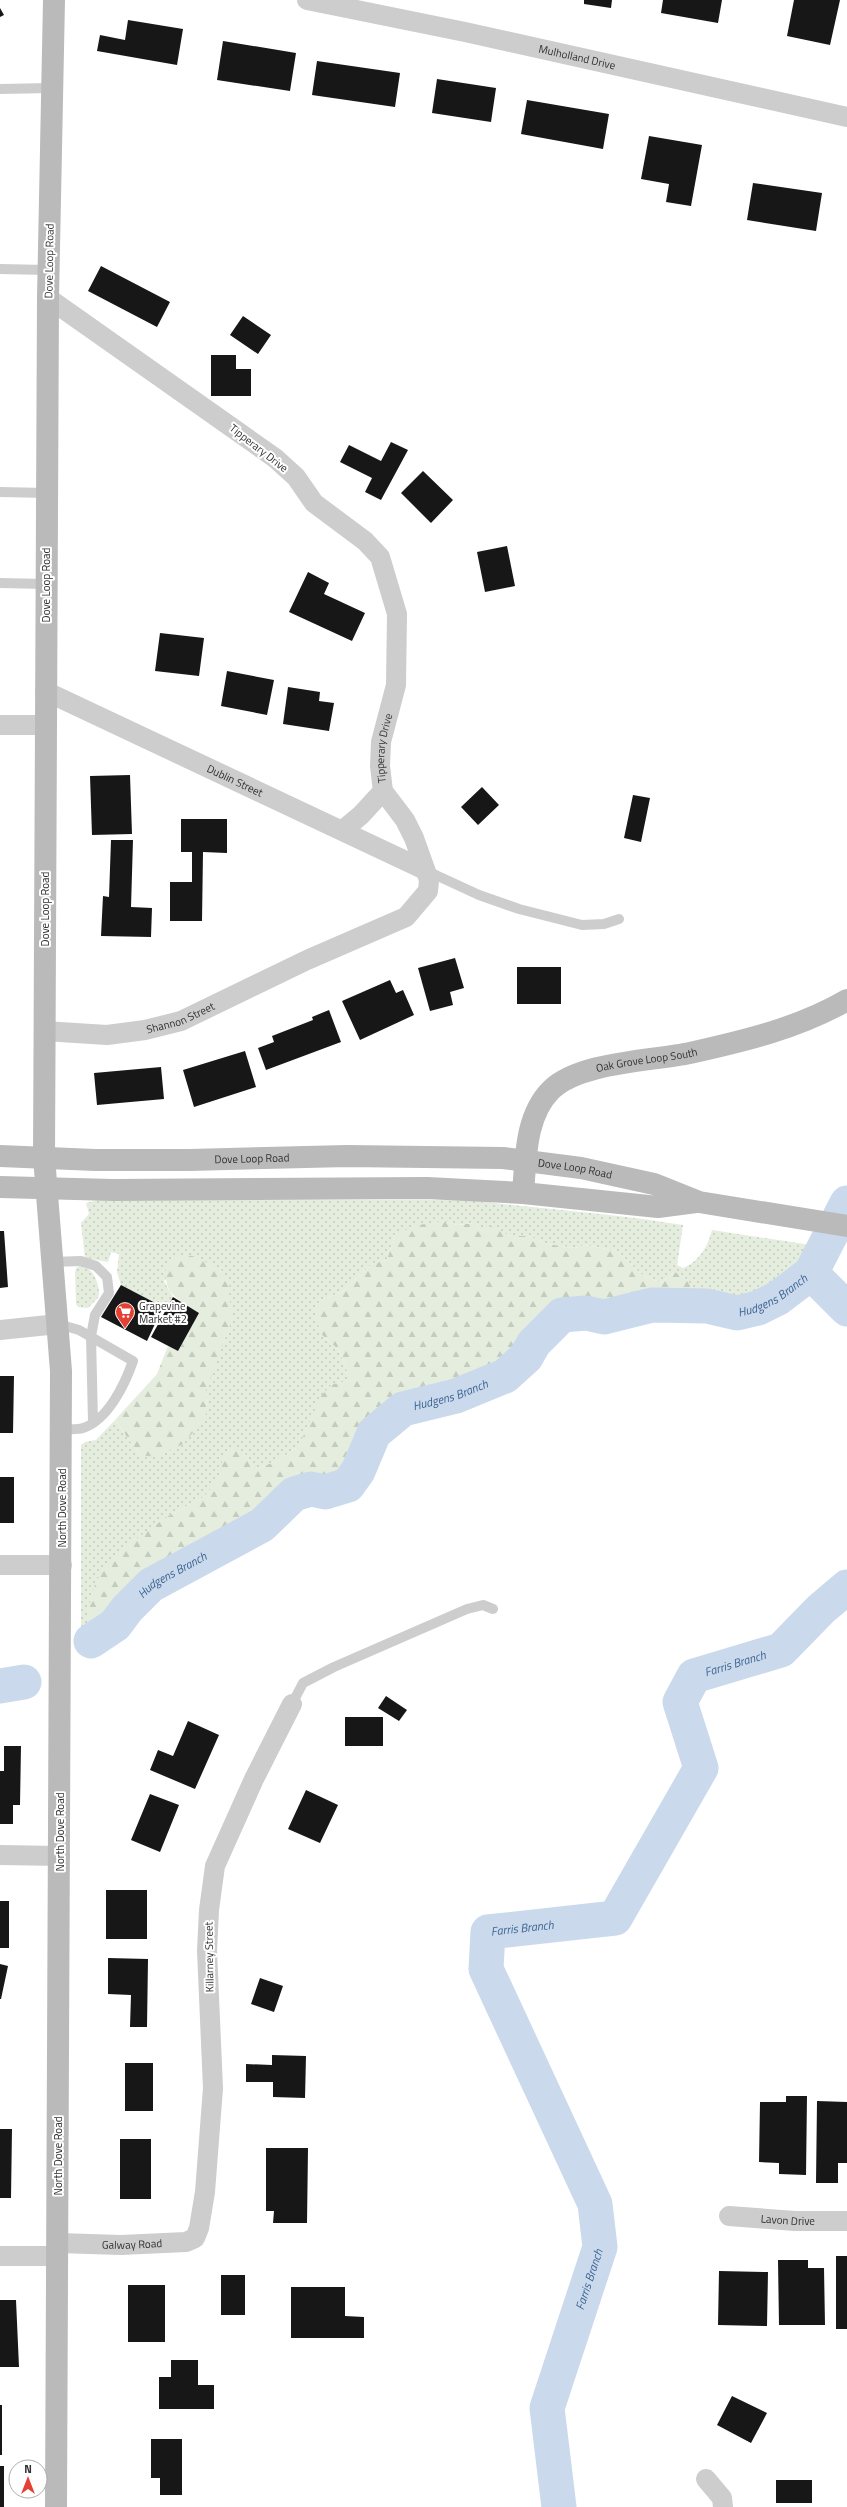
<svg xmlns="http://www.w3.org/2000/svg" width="847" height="2507" font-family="'Titillium Web',sans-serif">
  <defs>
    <pattern id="grass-dots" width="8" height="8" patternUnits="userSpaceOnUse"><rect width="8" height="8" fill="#e4edde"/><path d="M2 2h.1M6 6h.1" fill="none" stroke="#c4ccbf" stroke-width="1.8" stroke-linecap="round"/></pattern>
    <pattern id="forest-firs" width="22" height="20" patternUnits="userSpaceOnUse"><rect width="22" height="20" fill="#e4edde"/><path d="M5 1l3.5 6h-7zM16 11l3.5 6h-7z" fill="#c4ccbf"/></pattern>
  </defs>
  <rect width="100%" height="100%" fill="#fff"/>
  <!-- grass -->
  <path fill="url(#grass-dots)" d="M98,1200h372c71,9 142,13 213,25l-6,40 6,3c16,-6 25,-22 29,-38l112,17c-4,8 -7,18 -12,25 -12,17 -54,39 -74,41 -14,1 -28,-7 -42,-7v-13l-10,-14 -11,-7 -14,11 -20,-9 -24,-23 -32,-6 -10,3 -28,-4 -18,-8h-19l-18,-9 -11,4 -7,-8 -17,2 -15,-4 -47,13 -8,26 -15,4 -30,28 -23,9 2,33 18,16 12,31 -19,3 -33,62 -22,15 -23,9 -10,-18 -22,7v17l-18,21 -34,18 -82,94v34l-7,5v-203l4,-3 11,-2 19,-20 25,35 67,-43 -1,-22 6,-21 13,-30 3,-57 -7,-12 -28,-14 -29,25 9,16 -6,12 -46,-24 -4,-13 2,-18 -8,-2 -3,10 -23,-4 -4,-35 8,-9 -3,-11z
    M82,1265c11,3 20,22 16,33l-10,10 -10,-1 -2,-3 -1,-32 1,-4z"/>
  <!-- forest -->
  <path fill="url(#forest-firs)" d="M442,1221l15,4 18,-2 6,8 11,-5 18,10h19l18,8 28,4 10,-3 32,6 24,23 20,9 14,-11 11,7 10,14v13l-44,-1 -48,12 -18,-4 -24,2 -28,28 -8,14 -21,19 -49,20 -53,13 -29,24 -16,38 -10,14 -23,7 -14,-3 -17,5 -32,31 -111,60 -24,24 -12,16 -27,18v-34l8,-28 19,-25 29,-23 26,-18 34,-18 17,-21 1,-17 8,-11 14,4 10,18 23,-9 22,-15 22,-50 11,-12 19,-3 -12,-31 -18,-16 -6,-20 4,-13 23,-9 30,-28 15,-4 8,-26 24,-9z
    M178,1255l15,1 28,13 7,13 4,38 -26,70 1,22 -10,16 -14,16 -26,13 -17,-2 -25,-35 42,-46 11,-28 10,5 21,-38c-23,-16 -36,-17 -33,-49z"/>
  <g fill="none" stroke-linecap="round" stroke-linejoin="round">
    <!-- river -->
    <g stroke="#cadaec" stroke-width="35">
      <path d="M847,1203l-36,70 36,36"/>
      <path id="s1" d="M91,1641l24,-16 12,-16 24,-24 111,-60 32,-31 17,-5 14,3 23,-7 10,-14 16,-38 29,-24 53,-13 49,-20 21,-19 8,-14 28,-28 24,-2 18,4 48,-12 55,1 30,7 21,-5 20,-10 33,-25"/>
      <path d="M0,1686l24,-4"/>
      <path id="s2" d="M559,2507l-12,-99 53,-161 -5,-43 -109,-235 2,-37 127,-14 86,-150 -21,-66 14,-26 87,-26 40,-41 26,-22"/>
    </g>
  </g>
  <!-- building -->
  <path fill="#171717" d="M584,0h28l-1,8 -27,-4z
    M663,0h59l-4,23 -57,-10z
    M794,0h46l-10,45 -43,-9z
    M0,8l4,7 -4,2z
    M128,20l55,9 -6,36 -80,-14 3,-16 25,5z
    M223,41l73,12 -6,38 -73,-11z
    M317,61l83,12 -5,34 -83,-12z
    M437,79l59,9 -5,34 -59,-9z
    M527,100l82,14 -6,35 -82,-15z
    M649,136l53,9 -11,61 -25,-4 3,-18 -28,-5z
    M753,183l69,10 -6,38 -69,-11z
    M101,266l69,36 -13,25 -69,-36z
    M243,316l28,19 -13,19 -28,-19z
    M211,355h25v14h15v27h-40z
    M391,442l17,8 -27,50 -16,-8 7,-14 -32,-16 9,-17 32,16z
    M423,471l30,29 -22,23 -30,-30z
    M507,546l8,40 -30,6 -8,-40z
    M308,572l21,11 -5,11 41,19 -13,28 -63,-29z
    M160,633l44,5 -5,38 -44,-5z
    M227,671l47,9 -7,35 -46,-9z
    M288,687l32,5 -1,9 15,2 -5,28 -46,-7z
    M130,775l2,59 -40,1 -2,-59z
    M482,787l17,18 -21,20 -17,-18z
    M633,795l17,3 -9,44 -17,-4z
    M181,819h46v34l-24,-1 -1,69h-32v-39h22v-30h-11z
    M111,840h22l-2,67 21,1 -1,29 -50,-1 2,-40 6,1z
    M455,958l9,30 -14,4 3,13 -23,6 -12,-43z
    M517,967h44v37h-44z
    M390,980l6,13 7,-3 11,25 -54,25 -18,-39z
    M329,1010l12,32 -75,28 -8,-22 16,-6 -2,-6 41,-16 -1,-3z
    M245,1051l11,36 -62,20 -11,-37z
    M161,1067l3,32 -67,6 -3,-32z
    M0,1231h4l4,56 -8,1z
    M121,1285l42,22 -16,34 -46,-24z
    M173,1297l26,16 -21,38 -27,-14z
    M0,1376h14l-1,57h-13z
    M0,1477h14v46h-14z
    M386,1696l21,14 -8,11 -21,-13z
    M345,1717h38v29h-38z
    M188,1721l31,14 -24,54 -45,-19 8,-20 15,6z
    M4,1746h17l-1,59h-7v19h-13v-53h4z
    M306,1790l32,15 -18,38 -32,-14z
    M150,1794l29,11 -19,47 -29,-12z
    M106,1890h41v49h-41z
    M0,1901h9v47h-9z
    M108,1958l40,1 -1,68h-17l1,-32 -23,-1z
    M0,1964l8,2 -7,33h-1z
    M260,1978l23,8 -9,26 -23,-8z
    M272,2055l34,1 -1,42 -32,-1v-15h-27v-18l26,1z
    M125,2063h28v48h-28z
    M786,2096h21l-1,79 -27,-1v-11l-20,-1 1,-60h26z
    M817,2101l30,1v61h-9v20h-22z
    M0,2129h12l-1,69h-11z
    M120,2139h31v60h-31z
    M266,2148h42l-1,75h-34l1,-12h-8z
    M836,2256h11v73h-11z
    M778,2260h30v8h16l1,57h-46z
    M719,2271l49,1 -1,54 -49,-1z
    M221,2275h24v40h-24z
    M128,2285h37v57h-37z
    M291,2287h54v29l19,1v21h-73z
    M0,2300h16l3,67h-19z
    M171,2360h27v25h16v24h-55v-32h12z
    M732,2396l35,17 -16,30 -34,-18z
    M0,2405h2v50h-2z
    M151,2439h31v56h-22v-17h-9z
    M0,2466h4v41h-4z
    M776,2480h36v23h-36z"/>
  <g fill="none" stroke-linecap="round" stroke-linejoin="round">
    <!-- lane -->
    <path stroke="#cdcdcd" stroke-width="10" d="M0,89l52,-1
      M0,269l48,1
      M0,492l47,1
      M0,583l45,1
      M427,871l52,24 40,14 63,16 22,-1 15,-5
      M52,1262l29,-1 15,5 11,11 2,16 -14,22 -4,21 2,86
      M58,1324l21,6 54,31c-8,23 -25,59 -50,67 -6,2 -15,1 -22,1
      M292,1704l11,-21 31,-16 133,-58 16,-4 10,4"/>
    <!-- street -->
    <g stroke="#cdcdcd" stroke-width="20">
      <path id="s3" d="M307,0l158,32 382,85"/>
      <path id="s4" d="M45,691l380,179"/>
      <path d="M0,725h45"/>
      <path d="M343,830l18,-15 22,-24"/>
      <path id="s5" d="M44,1031l63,4 38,-5 36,-9 126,-61 99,-43 22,-26 1,-11 -15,-42 -9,-18 -22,-29 -3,-25 1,-24 15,-57 1,-71 -17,-57 -15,-16 -51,-38 -18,-26 -21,-19 -227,-160"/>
      <path d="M0,1330l58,-6"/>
      <path d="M0,1565h62"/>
      <path d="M0,1855l60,1"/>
      <path id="s6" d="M729,2216l66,5h52"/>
      <path id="s7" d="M58,2243l63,2 65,-3 9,-4 4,-10 6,-36 8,-104 -6,-137 2,-41 6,-44 39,-87 38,-75"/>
      <path d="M0,2256h58"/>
      <path d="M706,2479l16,19 1,9"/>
    </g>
    <!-- secondary -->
    <g stroke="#bababa" stroke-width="22">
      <path d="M54,0l-6,298 -4,859 17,214 -5,1136"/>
      <path id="s8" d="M0,1156l95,4h95l157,-4 156,2 78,10 73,16 45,18 148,24"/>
      <path d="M0,1187l113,3 314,-2 96,5 135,14 38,-5"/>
      <path id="s9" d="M523,1193c3,-35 2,-77 28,-103 28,-28 100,-29 139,-37 54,-12 109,-25 157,-53"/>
    </g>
  </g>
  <!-- icons -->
  <defs>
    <symbol id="supermarket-pin" viewBox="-11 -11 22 30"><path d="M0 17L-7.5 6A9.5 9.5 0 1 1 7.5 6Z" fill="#e44134" stroke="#fff"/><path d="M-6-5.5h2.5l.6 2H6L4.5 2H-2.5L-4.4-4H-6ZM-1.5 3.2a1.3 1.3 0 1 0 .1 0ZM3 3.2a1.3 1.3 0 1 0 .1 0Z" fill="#fff"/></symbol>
  </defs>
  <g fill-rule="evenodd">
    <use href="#supermarket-pin" x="114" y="1301" width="22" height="30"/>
  </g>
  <g text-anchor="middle" stroke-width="4" stroke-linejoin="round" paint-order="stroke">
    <!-- street labels -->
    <g font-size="11" fill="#303030" stroke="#fff">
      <text dy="4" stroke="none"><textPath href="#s3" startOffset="276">Mulholland Drive</textPath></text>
      <text transform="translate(49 261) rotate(-89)" y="4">Dove Loop Road</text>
      <text transform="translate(259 448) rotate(38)" y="4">Tipperary Drive</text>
      <text transform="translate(46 585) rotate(-90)" y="4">Dove Loop Road</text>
      <text dy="4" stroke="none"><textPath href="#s5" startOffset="576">Tipperary Drive</textPath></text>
      <text dy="4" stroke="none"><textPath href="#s4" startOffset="210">Dublin Street</textPath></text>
      <text transform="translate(45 909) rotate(-90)" y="4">Dove Loop Road</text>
      <text dy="4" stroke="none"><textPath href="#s5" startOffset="139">Shannon Street</textPath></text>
      <text dy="4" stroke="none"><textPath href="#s9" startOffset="211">Oak Grove Loop South</textPath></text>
      <text dy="4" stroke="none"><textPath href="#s8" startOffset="252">Dove Loop Road</textPath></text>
      <text dy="4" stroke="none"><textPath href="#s8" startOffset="576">Dove Loop Road</textPath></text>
      <text transform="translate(62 1508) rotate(-90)" y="4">North Dove Road</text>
      <text transform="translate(60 1832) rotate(-90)" y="4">North Dove Road</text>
      <text transform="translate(209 1957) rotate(-91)" y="4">Killarney Street</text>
      <text transform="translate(58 2156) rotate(-90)" y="4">North Dove Road</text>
      <text dy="4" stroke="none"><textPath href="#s6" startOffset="59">Lavon Drive</textPath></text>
      <text dy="4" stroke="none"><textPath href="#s7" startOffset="74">Galway Road</textPath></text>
    </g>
    <!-- poi labels -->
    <g font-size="11" fill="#303030" stroke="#fff" text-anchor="start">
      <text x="139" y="1310">Grapevine<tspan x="139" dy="13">Market #2</tspan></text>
    </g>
    <!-- water labels -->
    <g font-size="12" font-style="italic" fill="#3e6592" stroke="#fff">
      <text dy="4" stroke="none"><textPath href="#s1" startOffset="815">Hudgens Branch</textPath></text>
      <text dy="4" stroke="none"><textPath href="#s1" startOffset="455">Hudgens Branch</textPath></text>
      <text dy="4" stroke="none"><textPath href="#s1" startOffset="106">Hudgens Branch</textPath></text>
      <text dy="4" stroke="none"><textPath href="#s2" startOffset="1051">Farris Branch</textPath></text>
      <text dy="4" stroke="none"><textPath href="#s2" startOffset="643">Farris Branch</textPath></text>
      <text dy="4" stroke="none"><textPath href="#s2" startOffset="235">Farris Branch</textPath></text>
    </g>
  </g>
  <!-- north arrow -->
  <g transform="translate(28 2479)"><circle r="19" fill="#ffffff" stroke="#acacac"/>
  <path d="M0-3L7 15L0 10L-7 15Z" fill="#e44134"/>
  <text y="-6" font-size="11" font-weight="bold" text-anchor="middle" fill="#303030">N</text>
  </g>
</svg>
